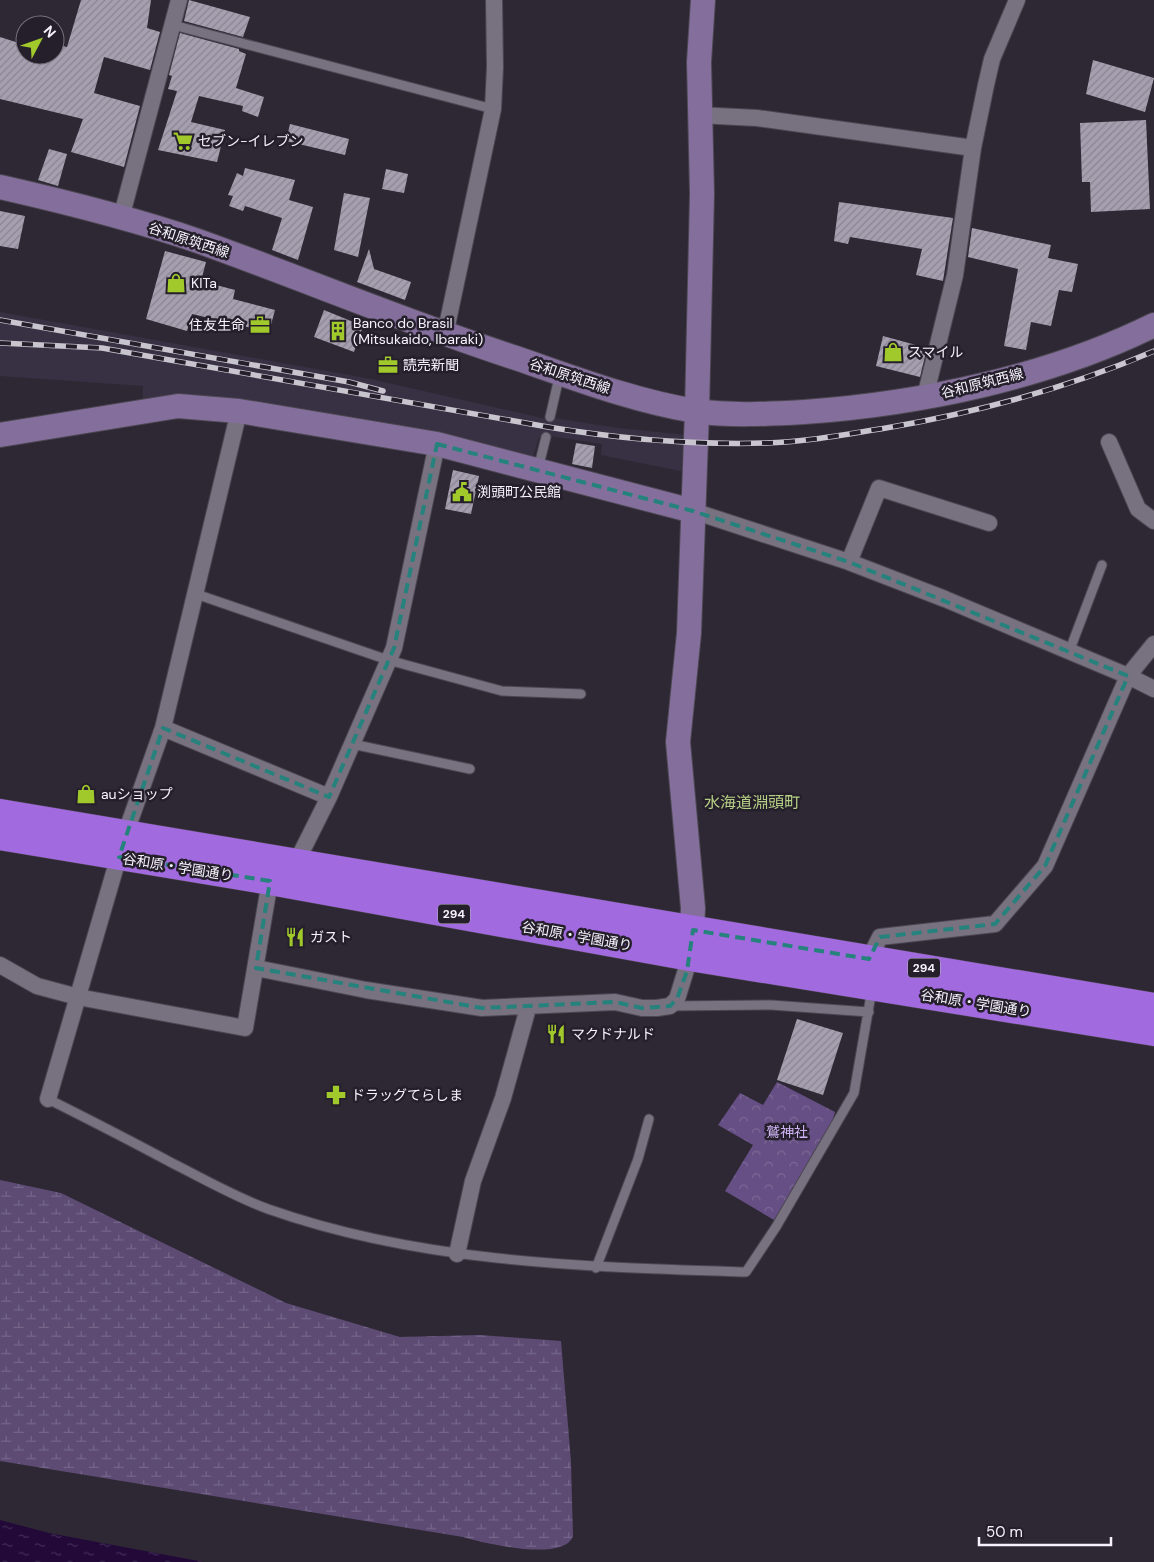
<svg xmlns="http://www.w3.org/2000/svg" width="1154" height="1562" font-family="'DM Sans','Noto Sans JP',sans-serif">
  <defs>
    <pattern id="forest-crowns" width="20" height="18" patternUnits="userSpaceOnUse" patternTransform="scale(1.25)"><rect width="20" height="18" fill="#664f84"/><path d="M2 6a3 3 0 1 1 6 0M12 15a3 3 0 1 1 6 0" fill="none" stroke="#7c6996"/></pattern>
    <pattern id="wetland-marsh" width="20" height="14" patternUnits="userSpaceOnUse" patternTransform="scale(1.25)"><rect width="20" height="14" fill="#5d4b74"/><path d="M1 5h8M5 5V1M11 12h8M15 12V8" fill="none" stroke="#756589"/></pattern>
    <pattern id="water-ripples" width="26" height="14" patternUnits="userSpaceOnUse" patternTransform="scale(1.25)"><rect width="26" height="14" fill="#220938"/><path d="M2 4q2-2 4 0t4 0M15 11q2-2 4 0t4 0" fill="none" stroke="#432d56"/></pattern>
    <pattern id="building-hatch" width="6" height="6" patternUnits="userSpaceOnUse" patternTransform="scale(1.25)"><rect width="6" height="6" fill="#a59faf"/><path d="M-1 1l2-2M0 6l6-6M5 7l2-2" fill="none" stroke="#8a8591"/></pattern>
  </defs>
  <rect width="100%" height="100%" fill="#2e2835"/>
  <!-- built -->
  <path fill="#383043" d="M0,312l371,67 175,40 1,-2 71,11 69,7 -1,37 -85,-17 1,-11 -52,-8v2l-9,-1 -3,2 -5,18 -344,-61 -17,-2 -29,6v-14l-143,-10z"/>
  <!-- forest -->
  <path fill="url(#forest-crowns)" d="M777,1082l58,30 -7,23 -54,85 -49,-29 28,-46 -35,-20 22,-32 23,12z"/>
  <!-- wetland -->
  <path fill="url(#wetland-marsh)" d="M0,1180l61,13 225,110 114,34 80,-2 81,6 10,121 2,74c-9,26 -86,8 -110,1l-463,-76z"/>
  <!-- water -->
  <path fill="url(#water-ripples)" d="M0,1520l49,13 155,29h-204z"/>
  <!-- building -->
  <path fill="url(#building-hatch)" d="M81,0h70l-4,28 13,4 -10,38 -46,-13 -10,36 46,13 -16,61 -53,-15 12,-33 -83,-20v-62l25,8v10h30v-11l12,3z
    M189,0l61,17 -7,20 -59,-16z
    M180,33l59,16v2l7,3 -10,34 28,9 -6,20 -16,-6 1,-5 -44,-10 -8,26 34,8 -8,32 -59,-12 19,-59 -9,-2 4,-13 -3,-1z
    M1093,60l61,18 -9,34 -59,-18z
    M1146,120l4,89 -59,3 -1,-30h-8l-2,-59z
    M290,124l59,15 -4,16 -59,-14z
    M49,149l18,5 -9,32 -20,-6z
    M245,168l50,12 -6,20 24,7 -15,53 -26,-10 10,-32 -37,-12 -2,5 -14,-5 4,-10 -5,-1 9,-22 6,3z
    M386,169l22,5 -4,19 -22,-4z
    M344,193l26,5 -12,59 -24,-7z
    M839,202l114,16 -10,63 -27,-6 6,-26 -72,-12 -2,7 -14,-3z
    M0,211l25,5 -7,33 -18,-3z
    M972,228l79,17 -3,13 30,6 -6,28 -13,-2 -8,36 -20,-4 -5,28 -22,-4 14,-77 -50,-12z
    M369,249l5,20 37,13 -6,18 -48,-18z
    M165,251l41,11 -5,19 34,9 -2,9 42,11 -6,22 -77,-18 -5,17 -41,-12z
    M324,310l39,16 -9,26 -40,-15z
    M883,336l44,12 -7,29 -44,-11z
    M576,443l19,3 -3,22 -20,-4z
    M453,470l26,6 -8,38 -26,-5z
    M797,1019l46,14 -20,62 -46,-15z"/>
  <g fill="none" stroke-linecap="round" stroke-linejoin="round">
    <defs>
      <path id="lane" d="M173,25l320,84
        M550,417l10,-44
        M538,469l8,-32
        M196,594l192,66 114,31 79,3
        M1069,652l33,-87
        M352,744l118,25
        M670,1006l101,-1 98,7
        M48,1099c42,21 83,42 124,64 32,16 63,34 96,46 153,54 317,58 478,63l30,-45 78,-134 18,-104
        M596,1268l42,-109 11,-40"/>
      <path id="street" d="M698,115l59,3 216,30
        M121,218l58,-218
        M445,335l48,-226 2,-42 -1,-67
        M925,397l30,-122 18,-127 13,-63 6,-26 25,-59
        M1109,442l29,67 16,12
        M693,511l156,51 96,37 183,77 26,13
        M849,562l30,-74 110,35
        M163,728l166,69
        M296,863l33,-66 65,-149 43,-204
        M869,959l11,-22 115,-13 50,-58 83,-190 26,-32
        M0,965l37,21 41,11 167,31 25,-147
        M256,968l110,22 116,18 133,-6 27,6h15l13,-2 7,-7 13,-42
        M48,1099l77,-264 38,-107 76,-317
        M457,1254l16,-73 30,-83 25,-90"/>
      <path id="secondary" d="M0,187c66,15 134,32 198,54 106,38 210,82 318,117 58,20 118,43 179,53 36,5 73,3 109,1 116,-8 245,-35 350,-87
        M0,435l178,-29 61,5 198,33 256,67
        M691,948l2,-40 -15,-166 11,-109 8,-222 5,-217 -3,-132 4,-62"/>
      <path id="highway" d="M0,813l1154,194
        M0,836l270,45 420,76 464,75"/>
    </defs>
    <!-- lane casing -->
    <use href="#lane" stroke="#4c4752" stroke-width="11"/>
    <!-- street casing -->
    <use href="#street" stroke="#4c4752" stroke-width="18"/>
    <!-- secondary casing -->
    <use href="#secondary" stroke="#4c4752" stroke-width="26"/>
    <!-- highway casing -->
    <use href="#highway" stroke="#4c4752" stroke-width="29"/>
    <!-- lane -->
    <use href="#lane" stroke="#777180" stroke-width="9"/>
    <!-- street -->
    <use href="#street" stroke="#777180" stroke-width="16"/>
    <!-- secondary -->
    <use href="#secondary" stroke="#846f9c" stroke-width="24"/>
    <!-- highway -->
    <use href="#highway" stroke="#a26adf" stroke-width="28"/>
    <defs>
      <path id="rail" d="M0,320l349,62 34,9
        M0,343l102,5 446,79c72,12 145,18 218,16 40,-1 81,-9 120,-15 93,-16 182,-40 268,-77"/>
    </defs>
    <!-- rail casing -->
    <use href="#rail" stroke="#c8c5cf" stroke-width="5.5"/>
    <!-- rail -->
    <use href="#rail" stroke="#241f2b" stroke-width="4" stroke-dasharray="11" stroke-linecap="butt"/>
  </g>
  <!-- marked area -->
  <path fill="none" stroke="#26827c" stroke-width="4" stroke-dasharray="10 6" stroke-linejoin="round" d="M437,444l256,67 156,51 279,114 -83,190 -50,58 -115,13 -11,22 -176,-29 -6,41 -10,28 -7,7 -28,2 -27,-6 -133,6 -226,-40 14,-87 -151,-24 44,-129 166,69 65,-149z"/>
  <!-- icons -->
  <defs>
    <symbol id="supermarket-bare" viewBox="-9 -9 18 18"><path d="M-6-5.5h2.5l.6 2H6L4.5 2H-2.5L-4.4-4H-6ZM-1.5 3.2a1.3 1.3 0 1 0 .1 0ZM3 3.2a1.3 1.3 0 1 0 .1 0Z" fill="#a1c92b" stroke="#241f2b" stroke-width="2.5" paint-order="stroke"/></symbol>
    <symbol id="shop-bare" viewBox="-9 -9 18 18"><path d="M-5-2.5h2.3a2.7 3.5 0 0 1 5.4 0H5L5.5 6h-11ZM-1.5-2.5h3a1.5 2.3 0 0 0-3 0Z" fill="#a1c92b" stroke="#241f2b" stroke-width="2.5" paint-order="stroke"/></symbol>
    <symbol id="office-bare" viewBox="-9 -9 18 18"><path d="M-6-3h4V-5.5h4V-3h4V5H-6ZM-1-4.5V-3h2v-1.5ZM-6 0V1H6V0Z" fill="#a1c92b" stroke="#241f2b" stroke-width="2.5" paint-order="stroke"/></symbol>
    <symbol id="building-bare" viewBox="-9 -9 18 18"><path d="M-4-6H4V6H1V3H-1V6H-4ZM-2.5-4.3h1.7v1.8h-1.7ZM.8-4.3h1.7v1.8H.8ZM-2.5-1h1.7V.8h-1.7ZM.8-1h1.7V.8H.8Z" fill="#a1c92b" stroke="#241f2b" stroke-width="2.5" paint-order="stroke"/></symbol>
    <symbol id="civic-bare" viewBox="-9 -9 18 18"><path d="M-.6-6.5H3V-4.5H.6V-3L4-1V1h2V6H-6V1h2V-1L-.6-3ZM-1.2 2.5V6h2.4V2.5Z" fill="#a1c92b" stroke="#241f2b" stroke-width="2.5" paint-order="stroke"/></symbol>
    <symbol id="restaurant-bare" viewBox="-9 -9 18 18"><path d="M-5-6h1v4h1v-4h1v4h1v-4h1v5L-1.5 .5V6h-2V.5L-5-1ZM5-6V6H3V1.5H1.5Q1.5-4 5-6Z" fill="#a1c92b" stroke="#241f2b" stroke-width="2.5" paint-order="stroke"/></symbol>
    <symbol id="pharmacy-bare" viewBox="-9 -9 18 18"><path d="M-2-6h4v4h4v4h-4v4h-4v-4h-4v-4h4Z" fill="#a1c92b" stroke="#241f2b" stroke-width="2.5" paint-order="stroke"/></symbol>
  </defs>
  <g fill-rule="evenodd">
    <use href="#supermarket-bare" x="169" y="127" width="28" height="28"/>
    <use href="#shop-bare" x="162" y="269" width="28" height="28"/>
    <use href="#office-bare" x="246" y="311" width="28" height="28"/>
    <use href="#building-bare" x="324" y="317" width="28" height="28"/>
    <use href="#shop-bare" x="879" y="338" width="28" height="28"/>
    <use href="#office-bare" x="374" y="351" width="28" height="28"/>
    <use href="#civic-bare" x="448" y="478" width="28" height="28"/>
    <use href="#shop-bare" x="72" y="780" width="28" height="28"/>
    <use href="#restaurant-bare" x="281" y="923" width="28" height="28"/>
    <use href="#restaurant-bare" x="542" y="1020" width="28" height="28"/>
    <use href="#pharmacy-bare" x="322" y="1081" width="28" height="28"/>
  </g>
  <g text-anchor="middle" stroke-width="5" stroke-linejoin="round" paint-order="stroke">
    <!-- shield labels -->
    <g fill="#241f2b" stroke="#b6b3bd" stroke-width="1">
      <rect x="438" y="904.5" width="32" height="19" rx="4"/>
      <rect x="908" y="958.5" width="32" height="19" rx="4"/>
    </g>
    <g font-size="12" font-weight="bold" fill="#f5f2fb">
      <text x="454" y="918">294</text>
      <text x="924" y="972">294</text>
    </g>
    <!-- poi labels -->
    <g font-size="14" fill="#f5f2fb" stroke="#241f2b" text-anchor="start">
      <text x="198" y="146">セブン-イレブン</text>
      <text x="191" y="288">KITa</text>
      <text x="353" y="328">Banco do Brasil<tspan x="353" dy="16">(Mitsukaido, Ibaraki)</tspan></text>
      <text x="245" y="330" text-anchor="end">住友生命</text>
      <text x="908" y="357">スマイル</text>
      <text x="403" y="370">読売新聞</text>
      <text x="477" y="497">渕頭町公民館</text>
      <text x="101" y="799">auショップ</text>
      <text x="310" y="942">ガスト</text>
      <text x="571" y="1039">マクドナルド</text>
      <text x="351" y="1100">ドラッグてらしま</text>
    </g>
    <!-- street labels -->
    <g font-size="14" fill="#f5f2fb" stroke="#241f2b">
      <text transform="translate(189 240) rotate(18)" y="5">谷和原筑西線</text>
      <text transform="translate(570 376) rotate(18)" y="5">谷和原筑西線</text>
      <text transform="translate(982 383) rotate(-14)" y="5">谷和原筑西線</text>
      <text transform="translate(178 867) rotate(9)" y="5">谷和原・学園通り</text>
      <text transform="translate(577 936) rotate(10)" y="5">谷和原・学園通り</text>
      <text transform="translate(976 1003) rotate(9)" y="5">谷和原・学園通り</text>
    </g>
    <!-- park labels -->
    <g font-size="14" fill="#d0b5f5" stroke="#241f2b">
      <text x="787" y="1137">鷲神社</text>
    </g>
    <!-- quarter labels -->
    <g font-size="16" fill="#b5cd84" stroke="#241f2b">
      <text x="752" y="808">水海道淵頭町</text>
    </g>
  </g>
  <!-- north arrow -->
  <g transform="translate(40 40) rotate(49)"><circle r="24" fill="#241f2b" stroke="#78737e"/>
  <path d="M0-4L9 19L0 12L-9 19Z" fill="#a1c92b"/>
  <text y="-8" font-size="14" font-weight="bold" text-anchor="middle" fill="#f5f2fb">N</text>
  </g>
  <!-- scale -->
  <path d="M979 1537v8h132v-8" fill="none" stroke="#f5f2fb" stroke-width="2.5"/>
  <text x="986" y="1537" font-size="15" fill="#f5f2fb" stroke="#241f2b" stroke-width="4" paint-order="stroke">50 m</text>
</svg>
